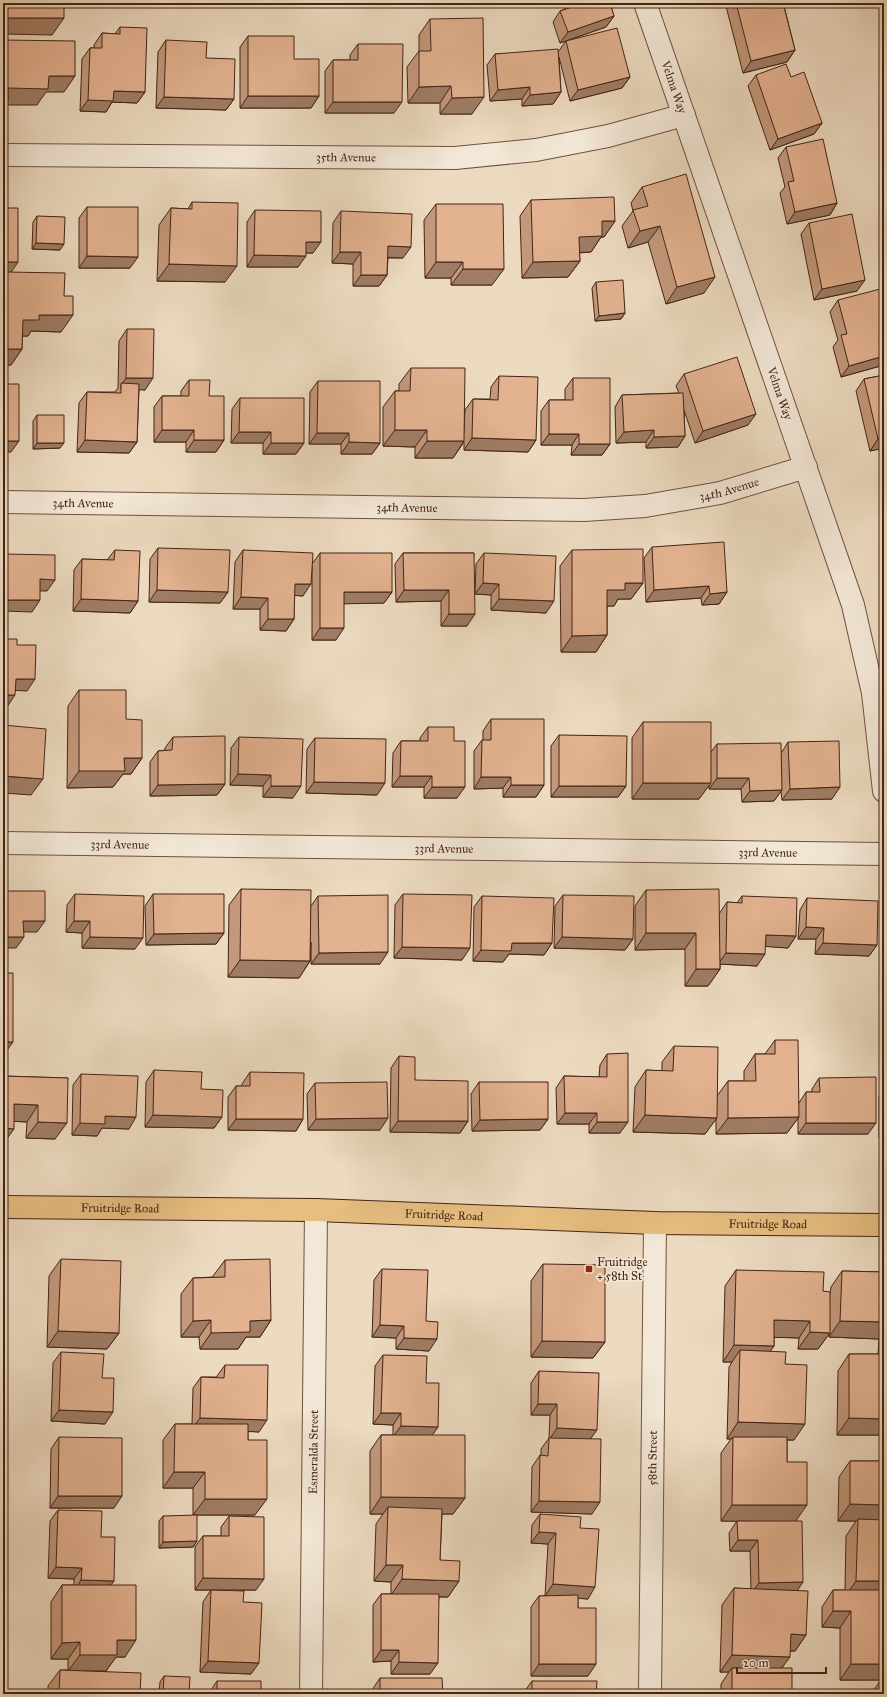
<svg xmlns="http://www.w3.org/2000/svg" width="887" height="1697" font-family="'IM FELL Great Primer',serif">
  <rect width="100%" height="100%" fill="#eddbc1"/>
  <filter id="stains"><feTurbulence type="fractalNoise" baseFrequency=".005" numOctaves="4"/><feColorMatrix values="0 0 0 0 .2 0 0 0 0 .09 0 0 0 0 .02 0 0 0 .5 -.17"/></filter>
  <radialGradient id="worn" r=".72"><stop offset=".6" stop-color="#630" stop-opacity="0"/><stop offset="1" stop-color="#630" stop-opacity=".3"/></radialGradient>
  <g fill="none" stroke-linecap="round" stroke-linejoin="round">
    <defs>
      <g id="minor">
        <path id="s1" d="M645,3l208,602 20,88 11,98"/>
        <path id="s2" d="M3,155l452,3 81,-8 72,-14 76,-21"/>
        <path id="s3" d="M3,502l581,8 61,-4 75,-13 86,-26"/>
        <path id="s4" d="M3,843l881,11"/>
        <path id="s5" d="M311,1694l5,-484"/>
        <path id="s6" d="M650,1694l5,-471"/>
      </g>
      <g id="major">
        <path id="s7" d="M3,1207l313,3 339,13 229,2"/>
      </g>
    </defs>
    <!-- minor casing -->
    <use href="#minor" stroke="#6f5140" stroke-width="24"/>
    <!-- major casing -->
    <use href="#major" stroke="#452315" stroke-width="24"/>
    <!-- minor -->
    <use href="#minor" stroke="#f3e8d7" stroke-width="22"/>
    <!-- major -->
    <use href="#major" stroke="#e6be80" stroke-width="22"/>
  </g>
  <!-- wall -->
  <path fill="#c3997c" stroke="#452315" d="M562,3h48l4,13 -8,11 -46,16 -7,-21 7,-11 5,-2z
    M729,3h57l-2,3 11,44 -8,12 -44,11 -17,-67z
    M430,19l42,95h-32v-11h-32l-1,-36 12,-16v-16z
    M120,27l25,65 -8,11 -25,-1 -6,10 -26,-1 2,-52 8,-11h4v-3l8,-12 13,1z
    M248,36l46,23 25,37 -8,12h-71v-61z
    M166,40l40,18 28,41 -8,11 -70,-2 2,-56z
    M566,41l64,36 -8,11 -52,13 -11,-44 2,35 -8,12 -31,2v-7l-32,2 -3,-36 8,-11 63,-2z
    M358,44l36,69h-69v-42l8,-11h17v-5z
    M756,75l35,2 31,46 -8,11 -44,16 -22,-64z
    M786,147l51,56 -7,12 -43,9 -7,-31 5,-6 -7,-29z
    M642,187l62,106 -38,11 -18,-62 -20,6 -6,-22 11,-15 -2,-8z
    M531,200l84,21 -11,16h-3l-10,15 -12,1 1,8 -12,16 -46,1 -2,-62z
    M192,202l33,80 -68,-1 2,-56 12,-17 17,1z
    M436,204l56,81h-41v-7h-26l-1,-58z
    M87,207l43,61h-51v-50z
    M3,208l8,64 50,60 -30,-1 -3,5h-6v13l-11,16h-8v-87l3,-4z
    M255,210l58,43h-7l-8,14h-51v-45z
    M341,211l62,47h-15l-1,17 -8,11h-26v-22l-21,-1 1,-40z
    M37,216l23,34 -28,-1 1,-27z
    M809,223l48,68 -43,9 -13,-66z
    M596,282l29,31 -4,6 -26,2 -3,-33z
    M838,300l46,65 -43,12 -8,-30 5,-7 -8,-28z
    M127,329l18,61 -6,-1 -2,53 -8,11 -52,-1 2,-49 8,-11h28l3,-4 1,-47z
    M411,368l53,64 1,-22 8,-11h17l1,-12 8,-11 37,64 -8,12 -64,-2v-8l-11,16h-38v-11l-32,-1v-39l12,-16h4v-7z
    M684,374l64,51 -53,18 -11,-33 1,26 -7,11 -32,1v-6l-30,1 -1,-36 7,-12 57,-2 -3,-7z
    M884,375v73l-14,3 -14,-60 8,-12z
    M573,378l37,66 -8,11h-31l1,-10h-31v-34l8,-11h16v-11z
    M189,380l20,16 15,44 -8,12h-30v-10h-32v-35l8,-11h19v-5z
    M318,381l62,62 -8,11h-31v-10h-32l1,-52z
    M240,398l64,45 -8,11h-33v-11h-32l1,-34z
    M37,415l23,33 -27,1v-28z
    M884,457v16l-3,-12z
    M652,547l75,45 -8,12 -17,1 -1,-7 -55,4 -2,-44z
    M158,548l70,44 -8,11 -71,-1 1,-43z
    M115,550l23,51 -8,12 -57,-2 1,-41 8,-11 25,1z
    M243,550l69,14 8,-11 72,39 -8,11h-40l-8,37h-24v-74l-9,30 -9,-1v24l-8,12 -26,-1v-21h-27l2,-47z
    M572,550l71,33 -12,16h-13l-4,7h-7v29l-11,17h-35l-1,-86z
    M403,553h71l-7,73h-26v-25l-45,1 -1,-38z
    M484,553l62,60 -55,-3v-15l-16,-1 1,-30z
    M79,690l47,29 16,39 -11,16h-8l-10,13 -46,1 1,-82z
    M491,719l53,66 -8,12h-33v-9l-29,1v-38l8,-11h1v-9z
    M643,722l68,30 6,-8 65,8 6,-10 44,57 -50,1 -1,-9 -7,10 -32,1 -1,-13h-32v-4l-10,14h-67v-61z
    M428,727l26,14 3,57h-33v-11h-32l1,-34 8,-12h19v-3z
    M559,735l67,51 -8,11h-67v-51z
    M173,737l52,47 -8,11 -67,1v-34l8,-11 7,-1v-2z
    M239,737l54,61 -30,-1v-11l-33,-1 1,-37z
    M315,738l62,57 -71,-2 1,-44z
    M241,889l70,17 7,-10 62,68h-69v-22l-1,19 -11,17 -71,-1 1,-72z
    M646,890l73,24 8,-12 10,1 5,-7 54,40 -8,12 -23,-2 -8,20 -37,-2v5l-12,17h-23v-37l-50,1v-44z
    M75,894l60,55 -53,-1v-15l-16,-1 1,-27z
    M153,894l71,39 -8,11 -70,1 -1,-39z
    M403,894l59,66 -68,-2 1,-53z
    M563,895l70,44 -8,11 -71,-2 1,-42z
    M482,896l70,47 -8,12 -35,-1 -6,8 -30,-1 1,-54z
    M807,898l70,47 -8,11 -54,-2 1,-15h-18l2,-29z
    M775,1040l24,63 7,-11h6v-3l7,-11 49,56h-70v-16l-11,15 -71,1v-16l-11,16 -72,-2 2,-45 11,-17 16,1v-9l12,-16 43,50 11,-15h16v-10l11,-17h10z
    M607,1054l13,79h-31v-9h-32l-1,-36 8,-12 35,1 1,-12z
    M399,1056l16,24 53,41 -8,12 -70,-1 1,-64z
    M154,1070l47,19 21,28 -8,11 -69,-1 1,-45z
    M250,1072l53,47 -7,12 -68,-1v-33l8,-11h6v-2z
    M81,1074l48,55 -27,-1 -5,8 -25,-1 1,-50z
    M3,1076l65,2 -13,61 -29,-1 1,-16 -13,-1z
    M479,1082l69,37 -8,11 -68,1 -1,-37z
    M315,1083l65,47h-72l-1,-36z
    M884,1089v49h-5v-42z
    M61,1259l58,74 -12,16 -60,-2 2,-71z
    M225,1260l46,60 -11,17h-14l-8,12h-38l-1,-12h-18v-43l12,-16 20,-1v-1z
    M543,1264l62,78 -12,16 -62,-1v-76z
    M382,1269l44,52 3,30 -33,-2v-11l-24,-1 2,-57z
    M736,1270l87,21 7,3 1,-7 11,-16 42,1v163h-47l1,-64 11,-17h29l1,-15 -50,-2v-3l-11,15h-20l1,-11 -25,-1v9l-4,5 15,13 9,76h-7v22l9,59 1,69 9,45 -11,16h-5l-8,17 10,26h-71v-10l8,-12h-9l2,-67 12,-17 17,1 -1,-38h-20l-1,-18 8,-12h7h-23v-68l10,-14h-4l2,-72 3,-5h-9l2,-76z
    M61,1352l41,26 3,46 -54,-3 2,-58z
    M383,1355l43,28 12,44 -6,8 33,63 -12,16h-11l-2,46 19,21 -11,16h-9l-9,77h-39v-13l-18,1v-57l8,-11h10v-12l-17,-1 2,-57 7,-10h-13v-63l11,-16h12v-10l-20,-1 2,-58z
    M225,1365l34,67 -11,-1v9l7,75h-62v-27h-30v-48l12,-16h17l1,-36 8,-11h16v-1z
    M539,1371l52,68 1,75 -61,-2 1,-45 8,-12h1v-6l8,-11 1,-23h-19v-32z
    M59,1437l55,71h-64l1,-59z
    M884,1446v248h-11v-3l8,-11h-41v-52l-18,-1v-20l11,-17h12l1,-54 10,-15h-18l1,-44 11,-16h31v-11z
    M58,1510l43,27 13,44 -4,4 15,72h-9l-10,14 34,23h-92v-8l12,-16h8v-11h-17v-57l11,-17h12v-6l-26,-1 2,-57z
    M540,1514l40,14 8,71 -10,-1v10l10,68h-57v-69l8,-11h6l3,-52 -17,-1 1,-18z
    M163,1516l34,25 -4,6 -34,1v-27z
    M229,1516l27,74h-61v-43l8,-11h18v-9z
    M211,1590l32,12 8,72 -51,-2 3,-70z
    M164,1676l25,18h-30l1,-12z
    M380,1678l63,16h-71v-4z
    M217,1681l44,13h-52v-1z
    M532,1681l64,13h-72v-2z"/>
  <!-- shaded-wall -->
  <path fill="#9f7d65" stroke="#452315" d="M614,16l-8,11 -46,16 8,-11z
    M3,18h61l-12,17 -49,-1z
    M795,50l-8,12 -44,11 8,-12z
    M49,76h26l-11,16h-18l-9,13h-32l-2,3v-12l5,-8z
    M630,77l-8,11 -52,13 8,-11z
    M451,86l-11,17h-32l11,-16z
    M530,87l-8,12 -32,2 8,-11z
    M114,91l31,1 -8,11 -25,-1 -6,10 -26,-1 8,-11z
    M561,92l-8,12 -31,2 8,-11z
    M248,96h71l-8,12h-71z
    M164,97l70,2 -8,11 -70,-2z
    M484,97l-12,17h-32l12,-16z
    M333,102h69l-8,11h-69z
    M822,123l-8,11 -44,16 8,-11z
    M837,203l-7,12 -43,9 8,-12z
    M602,221h13l-11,16h-3l-10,15 -23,1 11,-16z
    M660,226l-12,16 -20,6 12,-17z
    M306,242h15l-8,11h-15z
    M36,243l28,1 -4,6 -28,-1z
    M388,246l23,1 -8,11 -23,-1z
    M340,252h21l-8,12 -21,-1z
    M254,255l52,1 -8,11h-51z
    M87,256l51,1 -8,11h-51z
    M580,261l-12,16 -46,1 11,-16z
    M3,262h15l-8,12 -3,-2 -1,2h-3z
    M436,262h27l-12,16h-26z
    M169,264l68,2 -12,16 -68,-1z
    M463,269h41l-12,16h-41z
    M361,275h26l-8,11h-26z
    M715,277l-11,16 -38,11 11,-17z
    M865,280l-8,11 -43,9 8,-11z
    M625,313l-4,6 -26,2 4,-5z
    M39,315h34l-12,17 -30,-1 -3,5h-17l12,-16z
    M3,349h19l-11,16h-8z
    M884,356v9l-43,12 8,-11z
    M126,378h27l-8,12 -24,-1v-4z
    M756,414l-8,11 -53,18 8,-12z
    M162,430h32l-8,12h-32z
    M395,430h32l-12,17 -32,-1z
    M654,430l-8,12 -30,1 8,-11z
    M239,432h32l-8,11h-32z
    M317,433h32l-8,11h-32z
    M549,434h30l-7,11h-31z
    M685,436l-7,11 -32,1 8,-11z
    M472,438l64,2 -8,12 -64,-2z
    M884,438v10l-14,3 8,-12z
    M85,440l52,2 -8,11 -52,-1z
    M194,440h30l-8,12h-30z
    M3,441h16l-8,11h-8z
    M427,441h37l-11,17h-38z
    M349,442l31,1 -8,11h-31z
    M37,443h27l-4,5 -27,1z
    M271,443h33l-8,11h-33z
    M579,444h31l-8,11h-31z
    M40,579l15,1 -8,11h-15z
    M483,583l16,1 -8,11 -16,-1z
    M625,583h18l-12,16h-13l-4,7h-18l11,-16z
    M295,584h16l-8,12 -16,-1z
    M709,586l-8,12 -55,4 8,-12z
    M157,590l71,2 -8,11 -71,-1z
    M404,590h45l-8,11 -45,1z
    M344,592h48l-8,11 -48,1z
    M727,592l-8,12 -17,1 8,-11z
    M241,597l27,1 -8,11h-27z
    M81,599l57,2 -8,12 -57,-2z
    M499,599l55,2 -8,12 -55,-3z
    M3,600h37l-8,12 -29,-1z
    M449,614h26l-8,12h-26z
    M268,619h26l-8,12 -26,-1z
    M320,628h24l-8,12h-24z
    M607,635l-11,17h-35l11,-16z
    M16,679h19l-8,12 -19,-1z
    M3,695h12l-8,12 -4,-1z
    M124,758h18l-11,16h-8l-10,13 -46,1 12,-17z
    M238,774l33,1 -8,11 -33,-1z
    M3,776l40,3 -12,16 -28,-2z
    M400,776h32l-8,11h-32z
    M481,777h30l-8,11 -29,1z
    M717,778h32l-8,11h-32z
    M314,782l71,1 -8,12 -71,-2z
    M643,783h68l-12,16h-67z
    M225,784l-8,11 -67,1 8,-11z
    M511,785h33l-8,12h-33z
    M271,786h30l-8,12 -30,-1z
    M559,786h67l-8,11h-67z
    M432,787h33l-8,11h-33z
    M840,787l-8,12 -50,1 8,-11z
    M782,790l-8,11 -32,1 8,-11z
    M23,921h22l-8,11h-21z
    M74,921h16l-8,12 -16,-1z
    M806,927l18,1 -8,11h-18z
    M224,933l-8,11 -70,1 8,-11z
    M646,933h50l-11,16 -50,1z
    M766,935l30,1 -8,12 -30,-2z
    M3,937h21l-8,11h-13z
    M90,937l53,1 -8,11 -53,-1z
    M562,937l71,2 -8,11 -71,-2z
    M512,943h40l-8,12 -35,-1 -6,8 -30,-1 8,-11z
    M823,943l54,2 -8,11 -54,-2z
    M402,947l68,1 -8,12 -68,-2z
    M388,952l-8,12h-69l8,-11z
    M726,953l39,1 -8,12 -39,-2z
    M240,960l70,1 -11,17 -71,-1z
    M696,969h24l-12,17h-23z
    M3,1042h10l-8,11h-2z
    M14,1104l24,1 -11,17 -24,-1z
    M565,1113h32l-8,11h-32z
    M153,1115l69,2 -8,11 -69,-1z
    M645,1115l72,3 -12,16 -72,-2z
    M105,1116l31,1 -7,12 -27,-1 -5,8 -25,-1 8,-12z
    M799,1117l-12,16 -71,1 12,-16z
    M388,1118l-8,12h-72l8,-11z
    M236,1119h67l-7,12 -68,-1z
    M548,1119l-8,11 -68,1 8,-11z
    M398,1121h70l-8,12 -70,-1z
    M38,1122l29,1 -12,16 -29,-1z
    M597,1122h31l-8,11h-31z
    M806,1123h70l-8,11h-70z
    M3,1128l11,1 -11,15z
    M884,1131v7h-5z
    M211,1320l-12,17h-18l12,-16z
    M271,1320l-11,17h-14l-8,12h-38l11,-16 39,-12z
    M774,1320l36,1 -11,17 -36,-1z
    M840,1321l44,1v9l-5,8 -50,-2z
    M380,1325l24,1 -8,12 -24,-1z
    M58,1331l61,2 -12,16 -60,-2z
    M810,1332l20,1 -12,16h-20z
    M404,1338l33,1 -8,12 -33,-2z
    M542,1341l63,1 -12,16 -62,-1z
    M734,1345l40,1 -12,17 -22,-13 -8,12h-9z
    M538,1404h19l-7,11h-19z
    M59,1410l54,2 -8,12 -54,-3z
    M381,1413h20l-8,12 -20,-1z
    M200,1418l67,2 -8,12 -67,-3z
    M849,1418l35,1v16h-47z
    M738,1422l67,2 -11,16 -61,-1v-2l-2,2h-4z
    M401,1426l37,1 -8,11 -37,-1z
    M557,1428l40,2 -8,11 -40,-1z
    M174,1472h31l-12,16h-30z
    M58,1496h64l-8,12h-64z
    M381,1497l84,1 -12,16h-65v-7l-5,7h-13z
    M205,1499h62l-12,16h-62z
    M539,1501l61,1 -8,12 -61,-2z
    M850,1504l34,1v16l-26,-2 -2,2h-18z
    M732,1505h75l-12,17 -74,-1z
    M539,1532l17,1 -8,11 -17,-1z
    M738,1540h20l-8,11h-20z
    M197,1541l-4,6 -34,1 4,-6z
    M386,1565h17l-12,17 -17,-1z
    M56,1567l26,1 -8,11 -26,-1z
    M203,1578l61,1 -8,11h-61z
    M402,1579l57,2 -11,16 -57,-2z
    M81,1580l33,1 -8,11 -32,-1z
    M856,1581h28v17l-39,-1z
    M803,1582l-8,12h-44l8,-11z
    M553,1584l42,3 -7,12 -43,-3z
    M833,1611h18l-11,17 -18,-1z
    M791,1634l15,1 -11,16 -16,-1z
    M117,1640h19l-11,17h-9l-10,14h-38l12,-16z
    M80,1642l-12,17h-17l11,-16z
    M381,1650h18l-8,11 -18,1z
    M732,1655l58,2 -12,16 -46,-5 -3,4h-9z
    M208,1661l51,2 -8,11 -51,-2z
    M399,1662l39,1 -8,11h-39z
    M539,1664h57l-8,12h-57z
    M851,1664h33v16h-44z"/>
  <!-- building -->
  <path fill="#e3b290" stroke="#452315" d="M3,3h61v15h-61z
    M574,3h36l4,13 -46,16 -8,-21 15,-5z
    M736,3h47l12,47 -44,11z
    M483,18l1,79 -32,1 -1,-12 -32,1v-36h12l-1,-32z
    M120,27l27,1 -2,64 -31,-1 -1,10 -25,-1 2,-52h12v-15l18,1z
    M617,28l13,49 -52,13 -12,-49z
    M248,36h46v23h25v37h-71z
    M3,40l72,1v35h-26l-1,13 -40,-1v13h-5z
    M166,40l41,2 -1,16 29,1 -1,40 -70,-2z
    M358,44h45l-1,58h-69v-42h25z
    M558,49l3,43 -31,3v-8l-32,3 -3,-36z
    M786,64l5,13 13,-5 18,51 -44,16 -22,-64z
    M823,139l14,64 -42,9 -7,-30 6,-1 -8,-34z
    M686,174l29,103 -38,10 -17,-61 -20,5 -7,-21 15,-4 -6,-19z
    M614,197l1,24h-13v15l-23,1 1,24 -47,1 -2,-62z
    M192,202l46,1 -1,63 -68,-2 2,-56 21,1z
    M436,204h67l1,65h-41v-7h-27z
    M87,207h51v50l-51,-1z
    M3,208h15v54h-15z
    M255,210l66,1v31h-15v14l-52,-1z
    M341,211l71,3 -1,33 -23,-1 -1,29h-26v-23h-21z
    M852,214l13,66 -43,9 -13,-66z
    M37,216l28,1 -1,27 -28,-1z
    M7,272l58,1 -1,23h9v19h-34v5h-16l-1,29h-19v-51h4z
    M623,280l2,33 -26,3 -3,-34z
    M884,288v68l-35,10 -8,-31 6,-1 -9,-34z
    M127,329h27l-1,49h-27z
    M737,357l19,57 -53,17 -19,-57z
    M411,368h54l-1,73h-37v-11h-32v-39h15z
    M884,375v63l-6,1 -14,-60z
    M499,376l39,1 -2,63 -64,-2 1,-39 25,1z
    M573,378h37v66h-31v-10h-30v-34h24z
    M189,380h21l-1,16h15v44h-30v-10h-32v-34h27z
    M318,381h62v62l-31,-1v-9h-32z
    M121,383l18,1 -2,58 -52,-2 2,-48 34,1z
    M3,384h16v57h-16z
    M683,393l2,43 -31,1v-7l-30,2 -2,-37z
    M240,398h64v45h-33v-11h-32z
    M37,415h27v28h-27z
    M724,542l3,50 -17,2 -1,-8 -55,4 -2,-43z
    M158,548l72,2 -2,42 -71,-2z
    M643,549v34h-18v7h-18v45l-35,1v-86z
    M115,550l25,1 -2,50 -57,-2 1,-40 32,1z
    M243,550l70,3 -2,31h-16l-1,35h-26v-21l-27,-1z
    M320,553h72v39h-48v36h-24z
    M403,553h71l1,61h-26v-24h-45z
    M484,553l72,3 -2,45 -55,-2v-15l-16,-1z
    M3,554l52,1v25l-15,-1v21h-37z
    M3,639h14v6h19l-1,34h-19l-1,16h-12z
    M79,690h47v29l16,1v38h-18l1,13h-46z
    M491,719h53v66h-33v-8h-30l1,-37h9z
    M643,722h68v61h-68z
    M3,725l43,4 -3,50 -40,-3z
    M428,727h26v14h11v46h-33v-11h-32l1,-35h27z
    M559,735l68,1 -1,50h-67z
    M225,736v48l-67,1v-34l14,-1 1,-13z
    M239,737l64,2 -2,47h-30v-11l-33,-1z
    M315,738l71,1 -1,44 -71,-1z
    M839,741l1,46 -50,2 -2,-47z
    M781,743l1,47 -32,1 -1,-13h-32v-34z
    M241,889l70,1 -1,71 -70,-1z
    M719,889l1,80h-24v-36h-50v-43z
    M3,891h42v30h-22l1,16h-21z
    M75,894l69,2 -1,42 -53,-1v-16h-16z
    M153,894h71v39l-70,1z
    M403,894l69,1 -2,53 -68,-1z
    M388,895v57l-69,1 -1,-57z
    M563,895l71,1 -1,43 -71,-2z
    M482,896l72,2 -2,45h-40l-1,8 -30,-1z
    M742,896l55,2 -1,38 -30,-1 -1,19 -39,-1 1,-51 15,1z
    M807,898l71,3 -1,44 -54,-2 1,-15 -18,-1z
    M3,973h10v69h-10z
    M775,1040h23l1,77 -71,1v-37h28l-1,-27h20z
    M674,1046l44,1 -1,71 -72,-3 1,-45 27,1z
    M628,1053v69h-31v-9h-32l-1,-37 43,1v-23z
    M399,1056l16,1v23l53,1v40h-70z
    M154,1070l48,2 -1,17 22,1 -1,27 -69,-2z
    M250,1072l54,1 -1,46h-67v-33h14z
    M81,1074l57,2 -2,41 -31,-1v8l-25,-1z
    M3,1076l65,2 -1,45 -29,-1v-17l-24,-1v25l-11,-1z
    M876,1077v46h-70v-31h14l-1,-14z
    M387,1082l1,36 -72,1 -1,-36z
    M479,1082h69v37l-68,1z
    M61,1259l60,2 -2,72 -61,-2z
    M270,1259l1,61 -21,1v11l-39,1v-13l-18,1v-43l32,-1v-17z
    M543,1264l62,1v77l-63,-1z
    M382,1269l46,1 -2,51 12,1 -1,17 -33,-1v-12l-24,-1z
    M736,1270l88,2 -1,19 7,1v41l-20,-1v-11l-36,-1v26l-40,-1z
    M842,1271l42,1v50l-44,-1z
    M740,1350l46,2 -1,12 22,1 -2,59 -67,-2z
    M61,1352l43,2 -2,24h12l-1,34 -54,-2z
    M849,1354h35v65l-35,-1z
    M383,1355l44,1 -1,27h13l-1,44 -37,-1v-13h-20z
    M225,1365h43l-1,55 -67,-2 1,-41 23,1z
    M539,1371l60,2 -2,57 -40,-2v-24h-19z
    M175,1424h73v16h19v59h-62v-27h-31z
    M381,1435h84v63l-84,-1z
    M59,1437l63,1v58h-64z
    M733,1437h54v25h20v43h-75z
    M549,1438l52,1 -1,63 -61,-1 1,-46 8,1z
    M850,1461h34v44l-34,-1z
    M388,1507l54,2 -2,51 20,1 -1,20 -57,-2 1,-14h-17z
    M58,1510l44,1 -1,26h14l-1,44 -33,-1 1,-12 -26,-1z
    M540,1514l41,3 -1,11 19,1 -4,58 -42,-3 3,-51 -17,-1z
    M197,1515v26l-34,1v-26z
    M229,1516l35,1v62l-61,-1v-42h26z
    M858,1519l26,1v61h-28z
    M737,1521h65l1,61 -44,1 -1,-43h-20z
    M62,1585h74v55h-19v15h-37v-13l-18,1z
    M734,1588l74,3 -2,44 -15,-1 -1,23 -58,-2z
    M211,1590l33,1 -1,11 19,1 -3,60 -51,-2z
    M833,1590h51v74h-33v-53h-18z
    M381,1594h58l-1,69 -39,-1v-12h-18z
    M578,1595v13h18v56h-57v-68z
    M732,1668h60v26h-60z
    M60,1670l81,3 -1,21h-81z
    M164,1676l26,1 -1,17h-26z
    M380,1678h62l1,16h-63z
    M881,1680h3v14h-3z
    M217,1681h44v13h-44z
    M532,1681h65l-1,13h-64z"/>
  <!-- markers -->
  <rect fill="#8f2418" stroke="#f3e8d7" stroke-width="1.5" x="585" y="1265" width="8" height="8" rx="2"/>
  <g text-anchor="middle" stroke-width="3.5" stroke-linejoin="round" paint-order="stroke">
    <!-- street labels -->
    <g font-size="12" fill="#452315" stroke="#f3e8d7">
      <text dy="4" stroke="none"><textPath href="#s1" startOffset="89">Velma Way</textPath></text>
      <text dy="4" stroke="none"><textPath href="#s2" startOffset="343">35th Avenue</textPath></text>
      <text dy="4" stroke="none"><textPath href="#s1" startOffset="413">Velma Way</textPath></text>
      <text dy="4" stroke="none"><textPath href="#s3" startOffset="728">34th Avenue</textPath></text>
      <text dy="4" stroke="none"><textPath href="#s3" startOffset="80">34th Avenue</textPath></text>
      <text dy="4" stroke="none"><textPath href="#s3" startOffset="404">34th Avenue</textPath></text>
      <text dy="4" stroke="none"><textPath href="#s4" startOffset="117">33rd Avenue</textPath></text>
      <text dy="4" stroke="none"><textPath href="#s4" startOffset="441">33rd Avenue</textPath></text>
      <text dy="4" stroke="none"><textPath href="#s4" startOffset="765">33rd Avenue</textPath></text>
      <text dy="4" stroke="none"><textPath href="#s7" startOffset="117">Fruitridge Road</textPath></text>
      <text dy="4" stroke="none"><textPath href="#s7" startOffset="441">Fruitridge Road</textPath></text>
      <text dy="4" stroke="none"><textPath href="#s7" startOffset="765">Fruitridge Road</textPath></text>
      <text dy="4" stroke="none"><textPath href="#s5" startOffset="242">Esmeralda Street</textPath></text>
      <text dy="4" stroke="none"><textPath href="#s6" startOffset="236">58th Street</textPath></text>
    </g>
    <!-- poi labels -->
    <g font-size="12" fill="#452315" stroke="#f3e8d7" text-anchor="start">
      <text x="597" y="1266">Fruitridge<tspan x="597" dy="14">+ 58th St</tspan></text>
    </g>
  </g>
  <!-- margin -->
  <rect width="887" height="1697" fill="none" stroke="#eddbc1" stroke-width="16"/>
  <rect x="4" y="4" width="879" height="1689" fill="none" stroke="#452315" stroke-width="2"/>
  <rect x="8" y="8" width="871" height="1681" fill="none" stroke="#452315"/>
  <!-- scale -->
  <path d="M737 1667v6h89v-6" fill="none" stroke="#452315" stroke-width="2"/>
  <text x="743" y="1667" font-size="12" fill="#452315" stroke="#f3e8d7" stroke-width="3" paint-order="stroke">20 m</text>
  <rect width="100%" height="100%" filter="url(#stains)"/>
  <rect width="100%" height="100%" fill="url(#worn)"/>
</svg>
